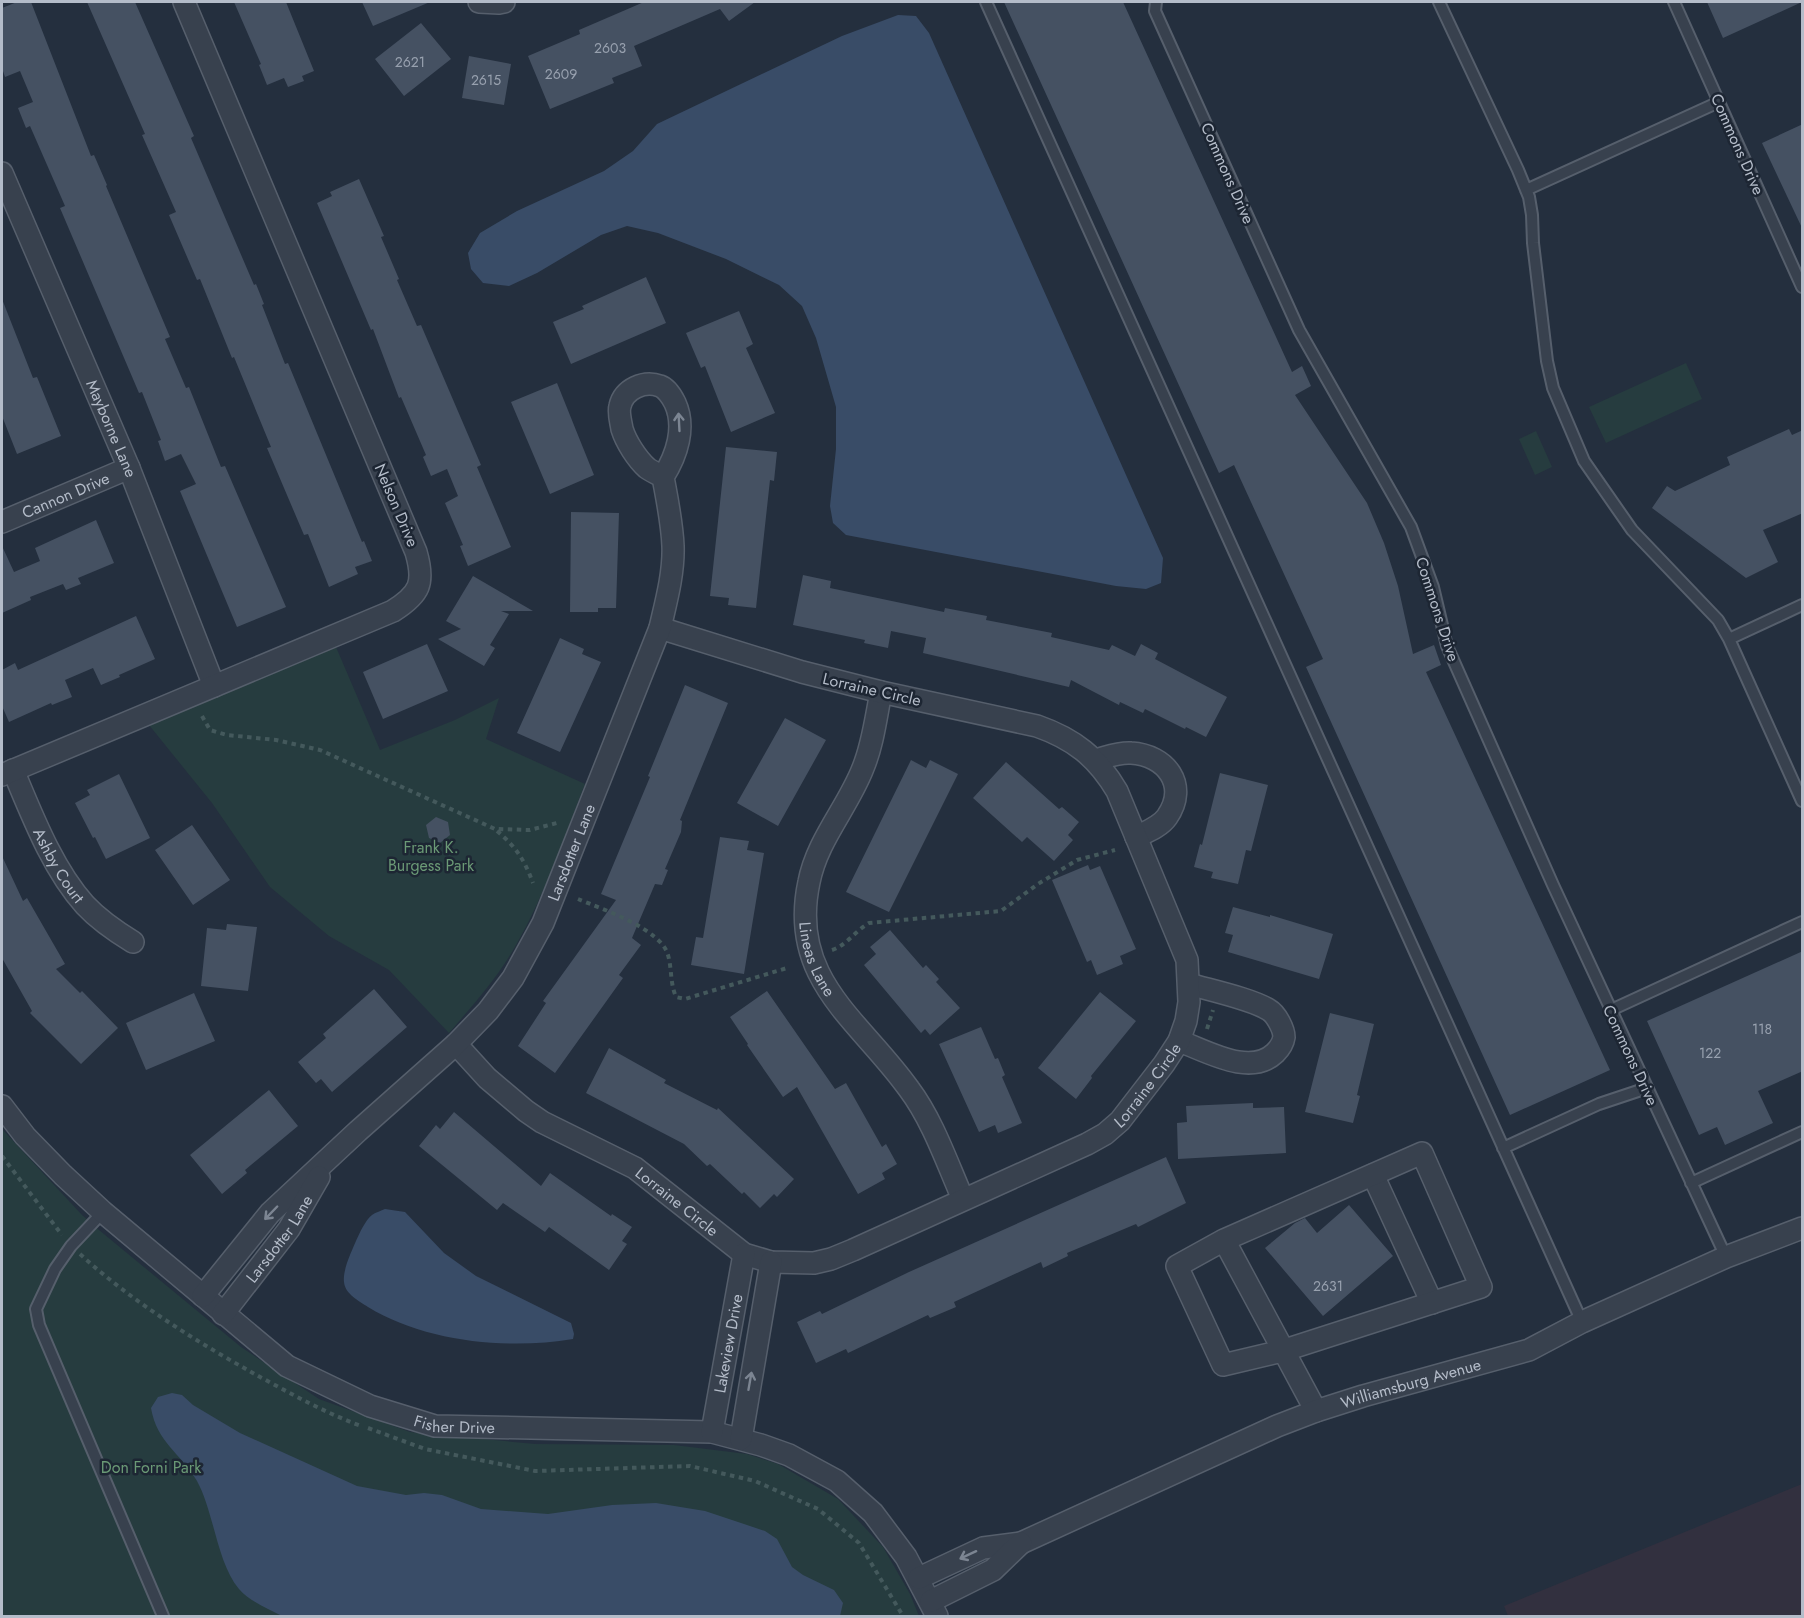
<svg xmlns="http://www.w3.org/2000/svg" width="1804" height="1618" font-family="Jost,sans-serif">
  <rect width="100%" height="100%" fill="#242f3e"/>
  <!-- medical -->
  <path fill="#32303f" d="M1802,1484v132h-294l-4,-10z"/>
  <!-- green -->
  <path fill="#263c3f" d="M1686,363l16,36 -96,44 -17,-36z
    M1536,431l16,36 -17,8 -16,-36z
    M336,647l44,103 75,-30 44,-22 -13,41 99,45c-21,54 -40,111 -69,161 -18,32 -43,60 -67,88l-60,-63 -60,-34 -59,-49 -58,-84 -63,-78z
    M2,1129l80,86 17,15 142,117 78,52 91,33 125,12 139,1 73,9 31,10 60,35 45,48 27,47 9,22h-917z"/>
  <!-- water -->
  <path fill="#394c67" d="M898,15l18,1 13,17 234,525 -2,25 -15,6 -30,-3 -270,-51 -13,-12 -3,-17 6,-57v-42l-20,-69 -14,-32 -23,-21 -53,-26 -68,-26 -31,-7 -26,9 -64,38 -28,13 -26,-3 -12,-14 -3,-16 12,-20 37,-22 87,-40 29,-20 24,-27 185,-88z
    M385,1209l20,3 39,41 32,23 95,47 3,11 -1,5c-65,11 -148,3 -205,-32 -9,-6 -23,-13 -24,-25 -1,-8 3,-20 6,-27 5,-11 13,-33 22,-40 4,-3 9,-4 13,-6z
    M172,1393l10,2 11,10 47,28 117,53 49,9 18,-2 18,2 39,14 67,5 64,-9 44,-2 49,8 60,20 12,8 15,28 11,8 31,15 9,13 -3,13h-558c-13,-7 -33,-15 -43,-27 -22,-26 -25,-77 -42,-108 -17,-29 -40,-38 -46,-73l7,-11z"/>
  <!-- building -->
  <path fill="#455162" d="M17,2h14l60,154 3,-1 13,30 -1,1 64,151 -5,2 21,49 3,-1 32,80 4,-1 61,141 -49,20 -57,-136 16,-7 -15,-30 -16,7 -7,-20 3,-1 -19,-48 -3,1 -79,-185 5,-2 -35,-80 -4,2 -8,-20 15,-6 -13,-31 -15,6 -3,-9v-60z
    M87,2h48l59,134 -3,2 63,147 2,-1 8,20 -2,1 23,59 3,-1 74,179 2,-1 8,20 -17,6 3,7 -29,13 -21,-53 -4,1 -37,-87 4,-1 -37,-90 -2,1 -32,-79 -3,1 -28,-65 7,-3 -34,-77 3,-1z
    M234,2h52l28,69 -12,5 2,5 -16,6 -4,-9 -17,7 -8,-20 2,-1z
    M362,2h68l-57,24z
    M644,2h111l-26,19 -9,-12 -86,37 8,20 -30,12 2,5 -64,26 -22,-53 52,-22 -1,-4z
    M1004,2h119l169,370 10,-6 9,20 -16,9 72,108 17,40 14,43 15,68 21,-9 7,20 -15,7 184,398 -100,45 -204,-448 17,-8 -89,-194 -15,8z
    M1707,2h95l-79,36z
    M421,23l30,36 -47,37 -29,-37z
    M469,56l42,8 -7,41 -42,-7z
    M1803,124v106l-41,-87z
    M359,179l25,57 -3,1 18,42 -2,1 20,46 4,-1 60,140 -4,2 34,80 -43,19 -8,-20 3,-1 -18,-42 13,-7 -11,-27 -16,7 -8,-19 3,-2 -25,-58 -2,1 -26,-69 -2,1 -54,-127 15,-7 -2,-4z
    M646,277l20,46 -95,41 -18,-42 31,-13 -2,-3z
    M2,299l31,79 4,-1 24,59 -44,18 -15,-38z
    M739,311l14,33 -7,4 29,65 -44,19 -26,-66 -4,2 -15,-35z
    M557,383l37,92 -44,19 -39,-92z
    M1789,429l3,6 11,-5v83l-40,17 15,32 -32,16 -94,-70 15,-22 8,5 55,-26 -3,-8z
    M726,447l51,5 -3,29 -4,-1 -14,128 -28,-3 1,-7 -19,-2z
    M571,512l48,1 -3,95h-18v4h-28z
    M96,520l18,43 -36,15 3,6 -15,6 -3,-6 -33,13 1,3 -29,13v-67l12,26 26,-11 -5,-13z
    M803,575l28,6 -1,7 114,24 1,-4 42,8 -1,4 66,13 -1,4 58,13 3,-5 23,11 6,-12 17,9 -3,6 72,38 -21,40 -20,-10 -1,2 -40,-20 -2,4 -23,-11 -1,3 -48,-25 -2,7 -146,-34 3,-15 -35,-7 -3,17 -24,-5 1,-3 -72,-15z
    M473,576l60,35h-32l8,3 -19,31 5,3 -11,18 -46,-27 23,-10 -15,-8z
    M136,616l19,43 -36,16 1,2 -19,8 -8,-17 -28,12 7,17 -20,8 -1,-2 -42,19 -7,-16v-36l13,-7 3,7z
    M560,638l24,11 -2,5 19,8 -41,90 -43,-19z
    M427,644l21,47 -65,28 -20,-47z
    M685,685l43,18 -48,117 2,1 -1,11 -16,37 3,1 -6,15 -7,-1 -23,54 9,7 -22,30 4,3 -68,95 -37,-27 28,-43 -3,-2 73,-101 -15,-6 49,-117 -2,-1z
    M785,718l41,22 -48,86 -41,-23z
    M911,760l15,8 4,-8 28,14 -69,138 -43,-20z
    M1006,762l53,47 3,-2 17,15 -11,13 5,5 -19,21 -27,-24 -5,5 -49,-44z
    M1220,773l48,12 -17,66 -5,-1 -8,34 -27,-6 2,-6 -19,-5 6,-23 2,1z
    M119,774l31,64 -44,21 -11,-22 -2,1 -18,-35 15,-8 -3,-5z
    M436,817l12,5 2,13 -10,8 -11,-5 -3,-13z
    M192,825l38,55 -37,25 -38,-55z
    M720,837l29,4 -2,9 17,3 -20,121 -53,-9 5,-28 7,1z
    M2,856l21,45 4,-3 38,66 -9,5 24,24 2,-2 36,37 -37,36 -51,-51 2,-2 -30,-53z
    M1088,865l2,5 10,-4 36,83 -16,7 3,8 -26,11 -6,-15 -4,2 -35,-82z
    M1233,907l37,10v-2l63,19 -14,45 -91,-27 5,-17 -8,-2z
    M227,924l30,3 -9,64 -47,-5 6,-58 19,2z
    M890,930l33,38 3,-3 13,14 -3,3 24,26 -30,27 -5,-6 -4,4 -57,-68 12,-11 -6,-7z
    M1803,951v120l-45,20 15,32 -48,22 -8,-18 -18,8 -52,-114z
    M374,989l33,38 -75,65 -11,-13 -5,4 -18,-21 28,-24 -3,-4z
    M767,991l68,98 11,-6 36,64 4,-3 11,20 -15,9 3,6 -27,15 -61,-107 -14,10 -36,-52 1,-1 -18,-27z
    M1100,992l36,29 -45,55 1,2 -16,21 -38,-31z
    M194,993l21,48 -69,29 -20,-47z
    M1330,1013l44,11 -17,71 3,1 -7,27 -48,-11z
    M981,1027l14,32 3,-1 7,17 -3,2 20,46 -24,10 -3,-8 -16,7 -40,-88z
    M609,1048l57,32 -2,3 53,27 1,-2 76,71 -17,18 -3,-3 -14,14 -16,-16 -2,2 -32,-30 -3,2 -23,-22 -98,-51z
    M269,1090l29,36 -53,44 2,3 -25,21 -32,-39z
    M1253,1103v5l31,-1 2,46 -108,6 -1,-36 10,-1 -1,-16z
    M454,1112l87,74 9,-13 61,43 1,-2 20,13 -10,14 5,3 -18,26 -60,-43 -4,5 -42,-29 -6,7 -78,-64 17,-21 4,4z
    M1166,1157l20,46 -48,24 -2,-3 -69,29 1,3 -25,12 -2,-6 -87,40 2,5 -26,11 -2,-3 -80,38 -2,-4 -30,14 -19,-41 23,-11 2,3 87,-42z
    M1349,1205l44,51 -70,60 -58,-68 30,-25 10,-5 12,15z"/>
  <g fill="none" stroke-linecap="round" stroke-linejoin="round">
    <defs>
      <path id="lane" d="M986,2l596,1320
        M1156,2l-1,9 144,319 112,197 22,60 14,59 106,239 173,372
        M1439,2l79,168 11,27 3,18 1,28 14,118 6,27 31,73 48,69 86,90 11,19 73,162
        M1674,2l128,285
        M1526,190l193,-88
        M1729,639l73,-34
        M1611,1010l191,-88
        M1503,1148l96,-44 48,-16
        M1691,1183l111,-51
        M103,1212l-32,34 -16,23 -19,40 3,16 124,291"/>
      <g id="street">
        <path d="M479,2l20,1 5,-1"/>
        <path id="s1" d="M2,173l127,295 85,218"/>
        <path id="s2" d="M2,522l127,-54"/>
        <path id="s3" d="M881,692c-5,25 -8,52 -18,76 -15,39 -46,72 -54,114 -21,98 51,138 100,207 24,32 38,74 54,110"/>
        <path d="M1095,760c12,-3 24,-8 36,-7 35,2 58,32 36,64 -7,10 -21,15 -31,20"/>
        <path id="s4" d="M13,770c19,45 39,98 72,135 14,15 30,26 48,37"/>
        <path d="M2,775l391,-164c27,-17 32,-28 23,-59l-232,-550"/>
        <path d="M1179,1041c28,10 71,36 96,12 4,-4 8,-9 9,-16 0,-8 -8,-23 -15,-27 -17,-11 -60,-20 -80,-26"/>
        <path id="s5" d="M456,1044l31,34 39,33 16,11 93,46 109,86 27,8 43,1 17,-4 22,-9 234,-106 18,-10 15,-13 44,-57 15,-23 7,-20 3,-19 -2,-42 -70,-169c-20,-34 -43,-52 -80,-65l-156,-34 -79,-20 -142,-44"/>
        <path id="s6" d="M2,1106l23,30 38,39 40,37 184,154 83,40 65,20 277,6 49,13 28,10 48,26 36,32 33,44 31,59"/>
        <path d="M1373,1175l59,128"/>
        <path d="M1224,1240l-47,26 46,99 59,-14 199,-64 -59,-134 -198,87 92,171"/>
        <path id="s7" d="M203,1296l67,-83 88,-82 98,-87 32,-33 25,-33 30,-55 117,-295c6,-26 14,-55 13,-82 -1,-24 -6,-47 -10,-69 14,-22 23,-50 12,-74 -3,-6 -9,-15 -15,-17 -16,-6 -36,3 -40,20 -2,7 1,16 2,23 4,13 15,30 25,39 4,3 11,6 16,9"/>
        <path id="s8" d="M223,1314l66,-85 30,-52"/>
        <path id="s9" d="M712,1432l32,-178"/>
        <path d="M741,1439l30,-177"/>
        <path id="s10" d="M919,1578l64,-30 38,-5 256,-117 39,-15 47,-15 166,-46 53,-28 144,-65 76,-29"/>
        <path d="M931,1601l62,-31 28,-27"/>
      </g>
    </defs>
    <!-- lane casing -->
    <use href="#lane" stroke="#565f6c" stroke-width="14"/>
    <!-- street casing -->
    <use href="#street" stroke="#565f6c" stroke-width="24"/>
    <!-- path -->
    <path stroke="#44595c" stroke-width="4" stroke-dasharray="4.5 4.5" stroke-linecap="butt" d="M202,716l8,14 17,5 49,5 44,10 175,79 35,1 27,-7
      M497,831c19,16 27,28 36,52
      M578,899c24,10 83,30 90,56 4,14 2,28 8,42l9,2 102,-31
      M832,950c15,-5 23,-19 37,-27l132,-12 37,-27 39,-24 38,-10
      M1207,1029l6,-19
      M2,1156l60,79
      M80,1254c52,48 120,90 182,124 33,18 64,35 99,48
      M368,1428l57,21 110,22 155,-5 65,15 63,28 41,34 44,73"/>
    <!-- lane -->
    <use href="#lane" stroke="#38414e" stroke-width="10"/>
    <!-- street -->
    <use href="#street" stroke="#38414e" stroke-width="21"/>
  </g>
  <!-- one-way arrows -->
  <defs><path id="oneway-shaft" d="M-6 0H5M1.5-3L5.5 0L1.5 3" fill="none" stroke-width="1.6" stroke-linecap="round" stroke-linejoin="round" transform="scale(1.5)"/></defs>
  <g stroke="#7c8592">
    <use href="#oneway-shaft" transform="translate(679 422) rotate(-93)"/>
    <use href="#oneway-shaft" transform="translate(271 1213) rotate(134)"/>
    <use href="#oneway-shaft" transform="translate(750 1381) rotate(-80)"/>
    <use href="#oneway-shaft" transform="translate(968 1555) rotate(155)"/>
  </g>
  <g text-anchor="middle" stroke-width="5" stroke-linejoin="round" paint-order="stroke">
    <!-- number labels -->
    <g font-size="14" fill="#98a1af">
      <text x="610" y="53">2603</text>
      <text x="410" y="67">2621</text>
      <text x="561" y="79">2609</text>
      <text x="486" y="85">2615</text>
      <text x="1762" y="1034">118</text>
      <text x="1710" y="1058">122</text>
      <text x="1328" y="1291">2631</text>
    </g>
    <!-- street labels -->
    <g font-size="16" fill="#b4bcc9" stroke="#1d2633">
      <text transform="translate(1738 144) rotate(66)" y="6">Commons Drive</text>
      <text transform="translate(1228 173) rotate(66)" y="6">Commons Drive</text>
      <text dy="6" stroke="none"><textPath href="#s1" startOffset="278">Mayborne Lane</textPath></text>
      <text dy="6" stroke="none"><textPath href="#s2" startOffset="69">Cannon Drive</textPath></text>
      <text transform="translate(397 505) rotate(67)" y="6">Nelson Drive</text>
      <text transform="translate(1438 609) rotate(72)" y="6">Commons Drive</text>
      <text transform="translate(872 689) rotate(13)" y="6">Lorraine Circle</text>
      <text dy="6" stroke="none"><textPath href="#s7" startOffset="584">Larsdotter Lane</textPath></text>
      <text dy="6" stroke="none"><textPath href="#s4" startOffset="106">Ashby Court</textPath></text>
      <text dy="6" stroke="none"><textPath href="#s3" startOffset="284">Lineas Lane</textPath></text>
      <text transform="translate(1631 1055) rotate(65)" y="6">Commons Drive</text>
      <text dy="6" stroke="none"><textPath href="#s5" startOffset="814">Lorraine Circle</textPath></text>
      <text dy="6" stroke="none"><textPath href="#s5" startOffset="274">Lorraine Circle</textPath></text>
      <text dy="6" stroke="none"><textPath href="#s8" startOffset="94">Larsdotter Lane</textPath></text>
      <text dy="6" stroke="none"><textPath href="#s9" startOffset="90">Lakeview Drive</textPath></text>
      <text dy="6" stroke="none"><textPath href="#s10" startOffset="531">Williamsburg Avenue</textPath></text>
      <text dy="6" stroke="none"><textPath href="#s6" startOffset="566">Fisher Drive</textPath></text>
    </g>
    <!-- park labels -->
    <g font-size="16" fill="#6b9a76" stroke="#1d2633">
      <text x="431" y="853">Frank K.<tspan x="431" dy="18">Burgess Park</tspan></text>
      <text x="151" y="1473">Don Forni Park</text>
    </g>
  </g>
  <!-- border -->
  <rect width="1804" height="1618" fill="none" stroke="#b4bcc9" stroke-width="6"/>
</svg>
